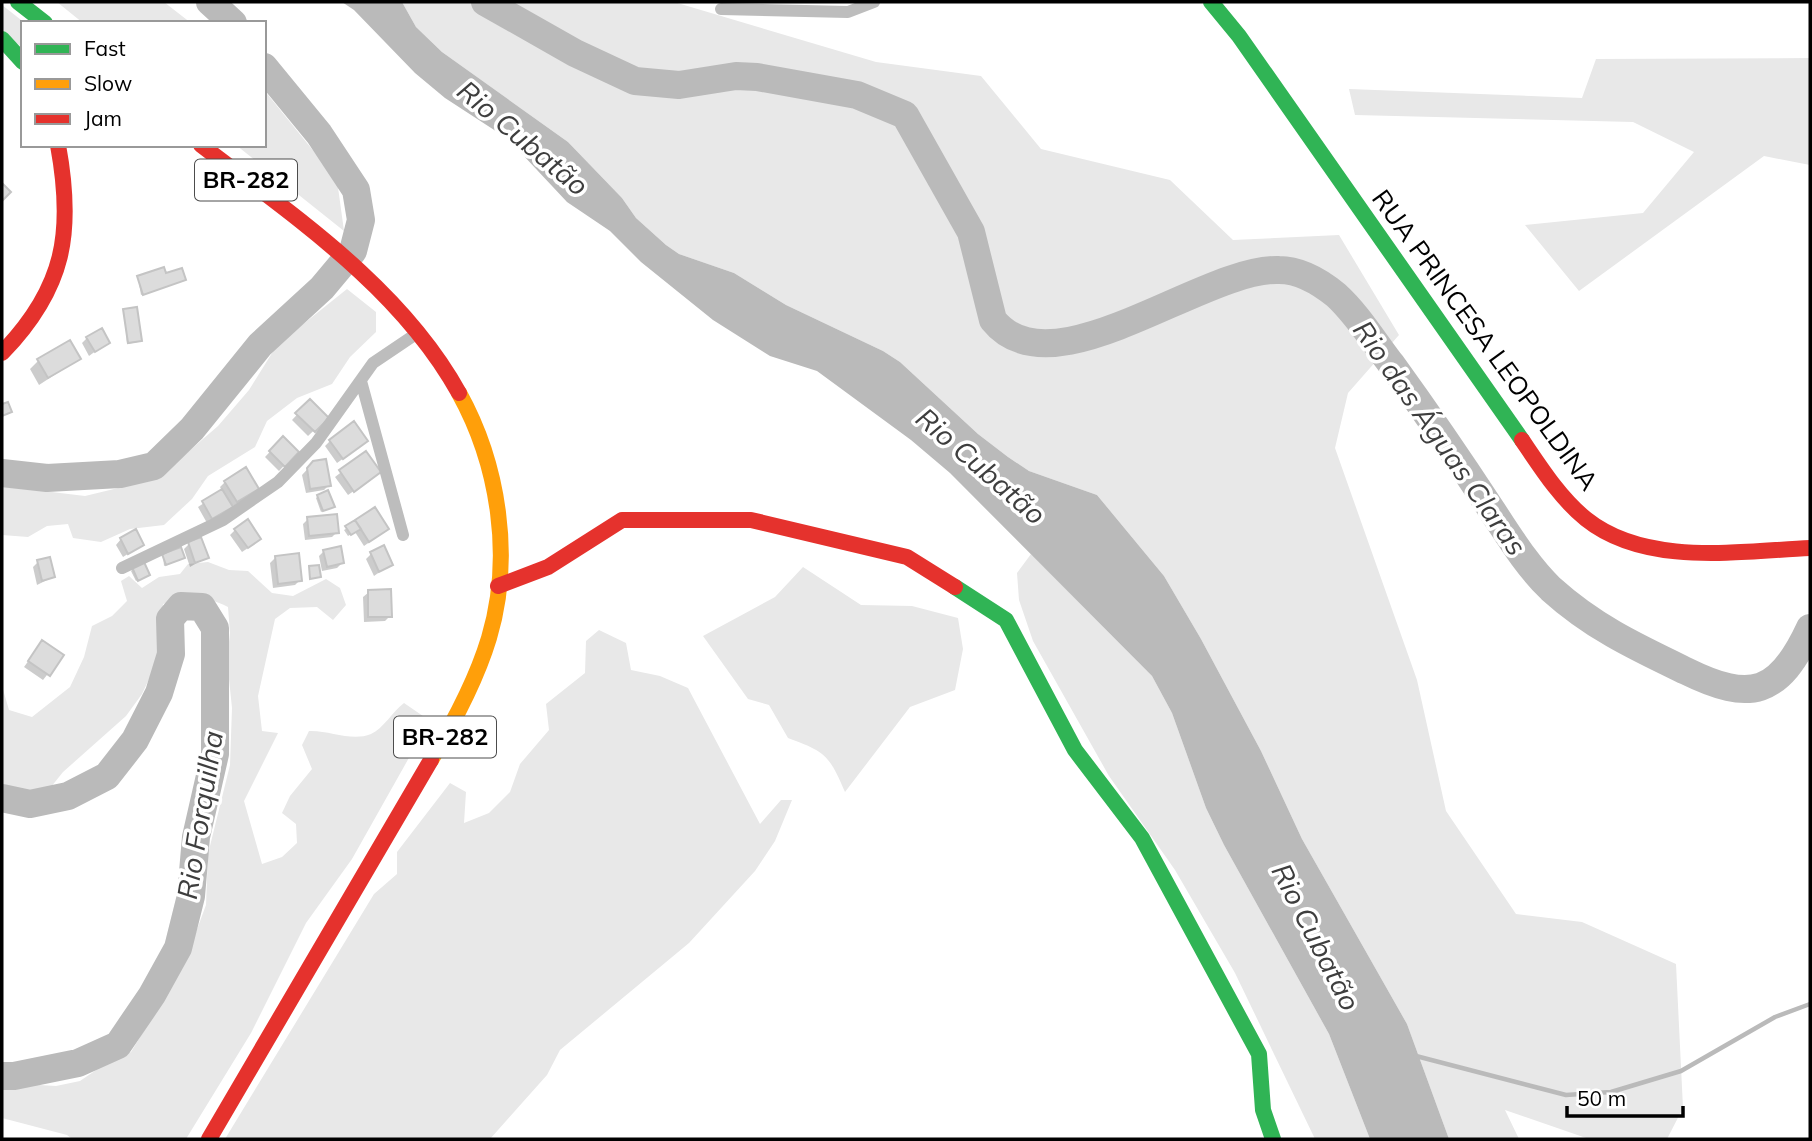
<svg xmlns="http://www.w3.org/2000/svg" width="1812" height="1141" font-family="Mulish,sans-serif">
  <rect width="100%" height="100%" fill="#fff"/>
  <!-- green -->
  <path fill="#e8e8e8" d="M57,2h107l27,21h-108z
    M402,2h272l202,60 105,14 60,73 129,31 63,60 106,-5 60,100 -51,58 -13,55 82,232 29,131 70,103 66,8 94,42 7,144 -16,31h-78l-84,-29 14,29h-70l-42,-115 -105,-185 -41,-88 -60,-112 -37,-63 -67,-81 -68,-24 -21,-14 -30,-23 -78,-72 -17,-11 -97,-46 -52,-32 -55,-19 -13,-9 -30,-27 -14,-20 -54,-56 -126,-90 -26,-25z
    M2,5l23,18h-2v25l-21,-16z
    M1810,58v107l-46,-9 -185,135 -54,-66 118,-12 51,-61 -61,-30 -278,-7 -6,-26 233,9 14,-39z
    M264,90l73,90 7,51 -108,-86h28z
    M347,289l29,23v20l-26,25 -18,27 -35,14 -30,23 -12,26 -47,29 -16,23 -28,26 -34,4 -29,13 -28,-4 -5,-14 -21,2 -19,11 -26,-2v-49l83,10 58,-14 23,-11 52,-45 31,-36 28,-45z
    M1031,554l121,122 20,37 34,95 18,37 105,189 41,105h-55l-80,-166 -60,-103 -66,-94 -76,-135 -14,-41 -2,-27z
    M208,562l21,8 19,1 24,22 21,3 33,-17 14,9 6,17 -13,15 -16,-13 -27,1 -15,11 -17,77 4,35 16,2 -34,68 18,63 20,-7 15,-14 -1,-19 -14,-11 8,-17 22,-27 -10,-24 7,-14c20,-1 43,11 62,3 12,-5 22,-23 33,-31l19,13 5,8 -76,135 -46,64 -55,110 -65,106h-114l-5,-4 -65,-17v-30l20,-4 34,2 24,-5 25,-17 26,-12 52,-85 23,-62 2,-51 22,-89 2,-57 -5,-48 3,-27 -2,-26c-23,-12 -40,-11 -65,-3l-6,58 -15,32 -16,22 -63,56 -16,20 -23,5 -22,-8v-103l7,24 23,7 38,-30 14,-30 8,-31 20,-10 15,-15 -6,-20 8,-5 13,12 17,-11 21,-3 8,-10z
    M803,567l58,38 51,1 46,12 5,31 -8,41 -45,17 -65,85c-16,-37 -19,-40 -57,-54l-19,-33 -21,-6 -45,-63 72,-39z
    M599,630l27,13 5,27 29,6 28,12 72,136 21,-24h11l-17,41 -20,30 -66,72 -129,107 -13,25 -57,64h-265l149,-245 23,-20v-22l53,-69 16,9 -2,31 25,-10 21,-21 10,-28 29,-34 -3,-26 39,-31 1,-32z"/>
  <!-- water -->
  <path fill="#bababa" d="M342,2h60l14,25 26,25 126,90 54,56 14,20 30,27 13,9 55,19 52,32 97,46 17,11 78,72 30,23 21,14 68,24 67,81 37,63 60,112 41,88 105,185 42,115h-79l-41,-105 -105,-189 -18,-37 -34,-95 -20,-37 -202,-203 -39,-33 -94,-69 -47,-15 -57,-36 -72,-58 -31,-31 -43,-29 -59,-63 -63,-41 -30,-25 -61,-63z"/>
  <!-- shadow -->
  <path fill="#0003" d="M165,275l19,5 -43,15 -3,-17z
    M124,311l16,29 -2,2 -11,2z
    M87,338l21,4 -19,14 -7,-13z
    M79,359l-40,26 -9,-16 9,-9z
    M310,401l17,17 -19,18 -16,-16z
    M283,438l14,14 -18,19 -14,-14z
    M330,441l31,5 -24,17 -12,-17z
    M366,453l8,24 -26,18 -13,-18z
    M313,463l16,22 -5,5 -18,3 -4,-18z
    M225,482l27,12 -45,29 -9,-16 24,-16 -2,-4z
    M318,496l14,11 -11,5 -5,-14z
    M308,519l29,13 -5,5 -27,3 -2,-16z
    M354,524l27,10 -17,12 -9,-14 -7,4 -4,-6z
    M235,530l19,14 -12,8 -12,-17z
    M121,539l21,6 -19,12 -7,-12z
    M189,544l18,13 -17,10 -6,-18z
    M324,551l18,12 -5,5 -15,3 -3,-15z
    M371,554l20,10 -17,12 -8,-17z
    M163,555l20,3 -19,8z
    M275,558l25,22 -5,5 -22,3 -3,-25z
    M38,562l15,15 -16,8 -4,-18z
    M133,569l13,8 -10,4 -5,-10z
    M369,592l21,24 -5,5 -21,1 -1,-25z
    M42,642l20,14 -19,24 -19,-13z"/>
  <g fill="none" stroke-linecap="round" stroke-linejoin="round">
    <!-- stream -->
    <path stroke="#bababa" stroke-width="4.5" d="M1416,1056l150,39 45,-3 70,-21 94,-54 35,-13"/>
    <!-- river -->
    <path stroke="#bababa" stroke-width="28" d="M210,2l23,21
      M485,2l90,51 60,28 44,4 57,-9 21,1 100,18 48,20 66,117 22,88c59,74 210,-53 286,-50 21,0 41,12 57,25 22,20 38,47 56,70 34,47 67,95 99,144 18,27 36,57 60,80 42,38 85,58 135,82 65,32 93,24 124,-43
      M2,473l45,5 73,-4 34,-8 38,-37 68,-84 62,-57 31,-37 8,-31 -5,-30 -37,-56 -55,-67
      M2,798l28,6 38,-8 39,-20 28,-36 24,-47 12,-39 -1,-35 11,-13 21,1 13,21v126l-19,83 -5,59 -13,52 -26,47 -34,50 -40,18 -64,13h-12"/>
  </g>
  <!-- building -->
  <path fill="#dcdcdc" stroke="#c4c4c4" stroke-width="2" d="M2,183l9,9 -9,9z
    M164,267l2,6 16,-5 4,12 -43,15 -6,-19z
    M137,307l5,34 -14,2 -5,-34z
    M102,328l8,15 -15,9 -9,-15z
    M70,340l11,19 -33,19 -11,-19z
    M310,399l19,19 -14,14 -20,-19z
    M8,402l4,10 -10,4v-12z
    M354,421l14,20 -25,18 -14,-19z
    M283,436l16,16 -14,15 -16,-16z
    M366,451l15,21 -27,20 -15,-22z
    M326,459l5,27 -21,3 -3,-21 6,-7z
    M246,467l13,22 -22,13 -13,-21z
    M222,489l11,18 -21,12 -10,-18z
    M328,490l7,17 -12,4 -6,-16z
    M375,507l14,22 -20,13 -14,-22z
    M337,514l2,19 -30,3 -2,-19z
    M248,519l13,20 -13,9 -14,-19z
    M355,520l6,9 -10,6 -6,-9z
    M136,529l8,16 -16,9 -8,-16z
    M201,537l8,21 -14,5 -7,-21z
    M384,545l9,20 -14,7 -9,-20z
    M341,546l3,17 -17,4 -4,-17z
    M181,547l4,11 -19,7 -4,-11z
    M299,553l3,28 -24,3 -3,-28z
    M50,557l5,20 -13,4 -5,-21z
    M144,562l6,13 -12,6 -6,-14z
    M319,565l2,12 -11,2 -1,-13z
    M391,589l1,28h-24v-27z
    M42,640l22,15 -14,21 -22,-15z"/>
  <g fill="none" stroke-linecap="round" stroke-linejoin="round">
    <!-- street -->
    <path stroke="#bdbdbd" stroke-width="12" d="M721,9l127,3 26,-10
      M361,381l42,154
      M122,568l101,-48 55,-38 38,-39 57,-80 46,-31"/>
    <!-- fast -->
    <path stroke="#30b455" stroke-width="16" d="M18,2l27,21
      M1211,2l28,34 283,404
      M2,39l21,23
      M955,587l51,33 69,130 67,88 117,216 4,56 10,29"/>
    <!-- slow -->
    <path stroke="#ff9f0a" stroke-width="16" d="M431,760c23,-38 45,-79 58,-122 24,-80 10,-173 -30,-245"/>
    <!-- jam -->
    <path stroke="#e5322d" stroke-width="16" d="M201,145c94,72 200,143 258,248
      M2,353c63,-65 72,-121 56,-208
      M1522,440c19,28 38,58 64,79 60,48 154,32 224,29
      M498,586l50,-19 74,-47h129l156,37 48,30
      M209,1139l222,-379"/>
  </g>
  <g text-anchor="middle" stroke-width="7" stroke-linejoin="round" paint-order="stroke">
    <!-- shield labels -->
    <g fill="#fff" stroke="#4c4c4c" stroke-width="2">
      <rect x="195" y="159.5" width="102" height="41" rx="5"/>
      <rect x="394" y="716.5" width="102" height="41" rx="5"/>
    </g>
    <g font-size="24" font-weight="bold" fill="#000">
      <text x="246" y="188">BR-282</text>
      <text x="445" y="745">BR-282</text>
    </g>
    <!-- street labels -->
    <g font-size="26" fill="#000" stroke="#fff">
      <text transform="translate(1485 340) rotate(54)" y="9">RUA PRINCESA LEOPOLDINA</text>
    </g>
    <!-- water labels -->
    <g font-size="28" font-style="italic" fill="#3e3e3e" stroke="#fff">
      <text transform="translate(523 138) rotate(40)" y="10">Rio Cubatão</text>
      <text transform="translate(1440 438) rotate(55)" y="10">Rio das Águas Claras</text>
      <text transform="translate(981 466) rotate(41)" y="10">Rio Cubatão</text>
      <text transform="translate(200 815) rotate(-81)" y="10">Rio Forquilha</text>
      <text transform="translate(1316 937) rotate(63)" y="10">Rio Cubatão</text>
    </g>
  </g>
  <!-- border -->
  <rect width="1812" height="1141" fill="none" stroke="#000000" stroke-width="7"/>
  <!-- legend -->
  <rect x="21" y="21" width="245" height="126" fill="#ffffff" stroke="#999999" stroke-width="2"/>
  <rect x="35" y="44" width="35" height="10" fill="#30b455" stroke="#999999" stroke-width="2"/>
  <text x="84" y="56" font-size="21" fill="#000000">Fast</text>
  <rect x="35" y="79" width="35" height="10" fill="#ff9f0a" stroke="#999999" stroke-width="2"/>
  <text x="84" y="91" font-size="21" fill="#000000">Slow</text>
  <rect x="35" y="114" width="35" height="10" fill="#e5322d" stroke="#999999" stroke-width="2"/>
  <text x="84" y="126" font-size="21" fill="#000000">Jam</text>
  <!-- scale -->
  <path d="M1567 1106v10h116v-10" fill="none" stroke="#000000" stroke-width="3.5"/>
  <text x="1577" y="1106" font-size="21" fill="#000000" stroke="#ffffff" stroke-width="5" paint-order="stroke">50 m</text>
</svg>
